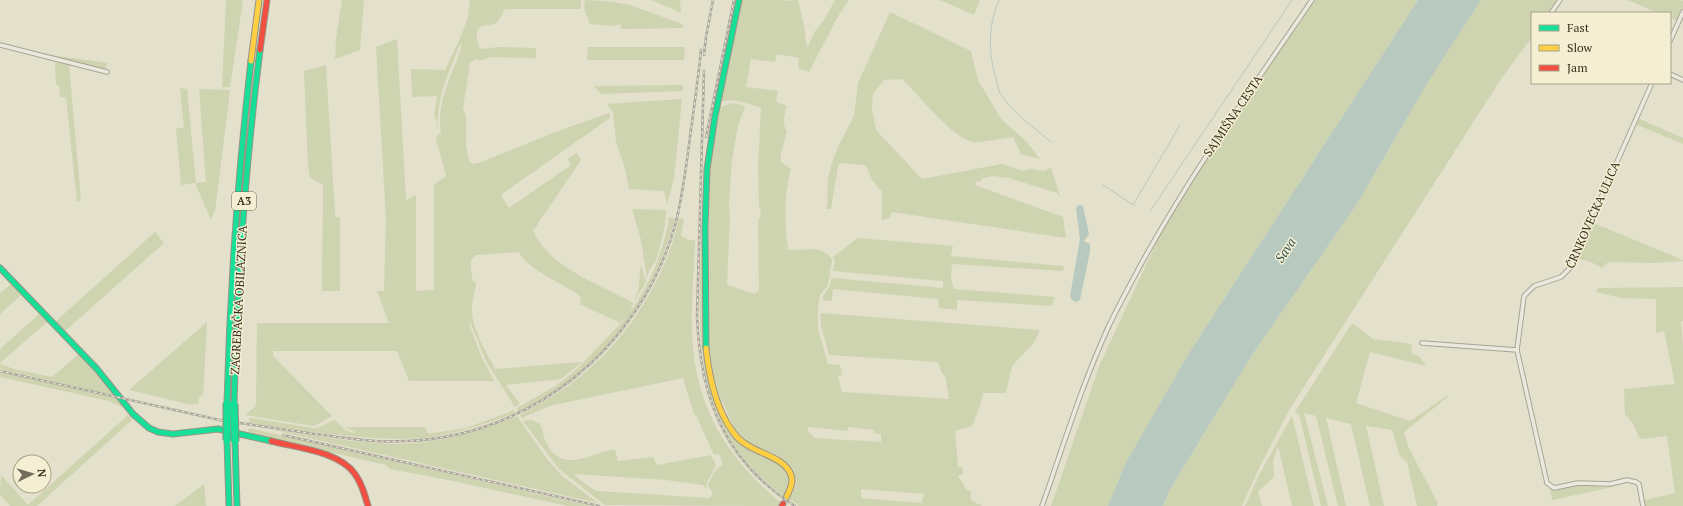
<svg xmlns="http://www.w3.org/2000/svg" width="1683" height="506" font-family="'PT Serif',serif">
  <rect width="100%" height="100%" fill="#e3e0cc"/>
  <!-- green -->
  <path fill="#ced4af" fill-rule="evenodd" d="M226,0h17l-13,87h-8z
    M342,0h22l-4,50 -25,9 1,-20z
    M470,0h111v9h-76c-3,5 -5,12 -11,15 -4,2 -9,1 -12,2 -8,4 -6,18 -1,23l18,-2 37,1v10l-45,-1 -10,3 -6,-1 -5,4c-2,15 -5,30 -7,46l3,6v30l3,16 4,3 6,-1 76,-31 54,-19 1,5 -108,76v3l7,11 62,-43 -3,-6 9,-6 4,7 -48,71c17,37 66,53 100,72l5,-12 3,-26 5,17 -13,21 -3,9c19,-25 35,-64 39,-95l6,2c-20,71 -56,127 -117,170 -12,9 -26,15 -40,23l-1,-4 40,-23 19,-15 52,-54 -8,7 -40,-19 1,-6 -2,-3c-17,-12 -51,-25 -60,-43l-43,3c-9,5 -4,18 -3,27h3c-1,10 -4,19 -4,28 0,19 13,40 22,56l1,3 87,-7 -21,17 -55,6 14,19 -5,3 -29,-46 -15,-37h-2l13,34 12,23h-85l-12,-30h-124v5l59,60 -18,10 -69,-11 10,-8 1,-4 1,-80h132l-12,-32h7l2,-73 -10,-171 21,-8 9,161 10,-5v96l18,-1v-105l12,-9 -10,-38 2,-4 3,-1c-5,-33 12,-58 21,-88l-2,-1c-12,32 -24,52 -22,87l-2,-14 -2,-1 3,-20 -25,1 -1,-28 34,1 13,-27 10,-25z
    M585,0l29,2 16,3 52,19 1,4 -61,1 -2,-5 -6,2 -24,-2 -6,-16z
    M652,0h28l1,13z
    M741,0h43l2,1 12,-1 6,26 3,22 8,-17 9,-11 11,-20h14l-12,18 -28,54 -11,-4 1,-10 -22,-4 -2,8 -24,-3 -5,28 32,4 -2,11 11,4c-3,9 -5,18 0,26l-6,21v9l10,7c-7,25 -7,54 -3,80l3,1c14,0 34,-5 41,10l-4,25 -8,10 -2,14v19l10,36 12,1 2,10 -4,1 4,16 107,7 -4,-24 -3,-1 -4,-12 -109,-7 -8,-29 -1,-13 220,17 -7,14 -21,22 -6,27h-23l-3,13 -8,20 -17,5 3,36h4l1,7 -5,2c1,4 6,6 8,14l5,1v9l11,6h-183l-10,-7 7,-14 -3,-17 -10,-7 -36,-19 -12,-12 -17,-38 -7,-26 -4,-45 3,-154 10,-60 13,-4 12,3 -7,20 -6,34 -3,43 1,15 -3,65 3,3 25,8 4,-4 -1,-71h2l1,-10 -2,-2 -1,-41 3,-58c-14,-5 -26,-10 -40,-6zM808,427l40,4v-4l26,3v3l7,1v8l-67,-4 -6,-7zM861,489l63,5v1l-3,8 -60,-5z
    M940,0h40l-6,15z
    M1315,0h103l-229,353 -64,111 -17,42h-57l49,-142 59,-127 55,-91z
    M1481,0h78l-9,13h-18v24l-31,42 -210,328 -31,59 -18,40h-79l6,-15 83,-136 105,-151 71,-122z
    M1628,0h52l3,1v7l-5,13 -8,-3v-5h-12z
    M890,12l81,39 7,29 23,39 25,22 14,18 -19,-5 -8,-17c-9,1 -33,6 -40,5 -21,-4 -55,-48 -71,-63l-18,1 -11,14 -1,16 4,20 46,49 80,-15 21,7 7,-2 14,2 7,-3 9,28h-1l-2,-3 -48,-15 -16,-2 -10,2 -2,3h-4l-2,4 88,32 3,21 -174,-26 -2,5 -8,4v-29l-10,-12 -5,-12 -2,-3 -25,-2 -2,3 -7,43h-4l1,-29 3,-14 6,-17 17,-33 4,-33z
    M588,47h97l-1,13h-97z
    M37,53l70,10 -1,5 -3,2z
    M55,62l14,3 12,135 -4,2 -11,-104 -6,-1 -1,-11 -3,-1z
    M326,65l9,150v2l5,1v73h-18l1,-106 -13,-7 -2,-13 -4,-94z
    M683,85v6l-82,3 -7,-8z
    M180,88l7,1 9,94 10,-1 -7,-93 31,1 -15,121 -4,9 -16,-37 -14,2 -5,-57h8z
    M682,99l-8,79 -7,26 -3,-13 -35,-2 -4,-21 -9,-26 -3,-30 -6,-8z
    M1637,118l46,20v6l-48,-20z
    M632,209l34,1 -1,15 -8,33 -8,13 -2,7 -6,-38z
    M679,218l5,1 -3,17 7,4h7c-1,31 -4,63 -3,94 3,72 34,123 88,168l-2,4 -173,-1 -46,-36 -36,-48 9,-1 8,4c3,6 3,13 6,18 14,30 39,15 63,8h6l3,11 35,-4 4,8 54,-10 5,10 -9,17 -1,7 -3,-4 -37,-5 -92,-6 6,6 16,11 114,7 3,-5 -5,-7v-2l7,-13 8,-7 -4,-10 -5,1 -18,-40h-2l-11,-37 -134,28 -27,12 -2,-3c25,-14 48,-27 69,-46 42,-36 79,-96 90,-151z
    M1591,222l92,38v1l-30,2 -45,-1 -6,6 -11,-6 -15,-4z
    M155,232l9,11 -100,89 -9,-10z
    M858,238l95,8 -2,10 113,10 -1,5 -111,-7 -1,16 3,9 101,8 -3,9 -95,-6v10l-18,-2 -1,-9 -105,-10 -1,12 -10,-1 2,-6 5,-6 3,-10 111,10v-7l-110,-10 2,-10 -2,-4z
    M701,241h3l-1,75 8,71 27,54 13,10 28,13 10,10 2,8 -6,15c-93,-69 -87,-153 -84,-256z
    M11,284l10,11 -21,19v-21z
    M1683,287v34l-2,1 2,24v160h-39l-2,-5 33,-8 -8,-57 -27,3 -7,-15 -8,-10 -1,-25 51,-5 -11,-53 -8,2v-34l-35,-1 -25,-6 2,-4z
    M39,314l8,8 -47,41v-14z
    M207,322l-4,72 -4,4 -1,6h-10l-59,-14z
    M1352,323l21,16 39,5 -1,9 9,4 6,9 -56,-14 -14,51 54,18 37,-25h2l-45,36 4,14 30,58 -1,2h-20l-10,-44 -7,-6 -8,-26 -26,-4 18,80h-14l-19,-82 -25,-6 20,88h-8l-22,-90 -12,-3 24,93h-7l-22,-92 -4,-2z
    M79,354l38,42 -117,-27v-5l14,5 38,8z
    M0,372l119,27 7,8 -2,1 -15,-7 -109,-24z
    M513,410l2,3c-28,10 -55,20 -85,24 -30,4 -60,1 -91,-2 -30,-3 -60,-8 -90,-12v-5h3l61,10h4l18,-8c6,6 11,12 20,13v-1l-10,-5h80l3,7 38,-6 41,-15z
    M128,415l4,5 -95,86h-27l-10,-11 1,-20 27,30z
    M517,416l30,43 15,17 36,27 -325,-73c40,5 81,13 122,14 42,0 83,-12 122,-28z
    M1292,416l22,90h-22l-14,-60 -5,15 1,15 -4,5 -12,10 4,15h-17l13,-29z
    M249,428l341,78h-22l-120,-26 -58,-11 -4,-4 -138,-32z
    M204,484l2,22h-31z
    M1585,484l13,3h15l-61,13 -2,-11z"/>
  <!-- water -->
  <path fill="#b8c9c0" d="M1418,0h63l-53,82 -71,122 -105,151 -83,136 -6,15h-55l17,-42 64,-111z
    M1079,205l4,1 6,28 -5,7 6,3v7l-10,49 -4,2 -4,-2 -2,-4 10,-57 -4,-31z"/>
  <g fill="none" stroke-linecap="round" stroke-linejoin="round">
    <!-- stream -->
    <path stroke="#b8c9c0" stroke-width="1" d="M999,0c-11,25 -11,52 -3,78 1,5 2,11 4,15 13,20 33,34 51,49
      M1103,185l30,20 47,-80
      M1151,210l141,-210"/>
    <defs>
      <path id="street" d="M1551,13l9,-13
        M1670,41l13,-29
        M0,45l107,27
        M1670,74l13,6
        M1422,343l95,7
        M1042,506c21,-59 39,-119 65,-176 10,-22 22,-43 33,-64 51,-93 112,-178 172,-266
        M1643,506l-4,-22 -3,-2 -9,-2 -17,4 -32,-1 -24,5 -7,-5 -30,-133 7,-54 10,-10 27,-9 10,-10 14,-39 16,-30 51,-115"/>
      <path id="fast" d="M0,268l97,101 36,45 16,14 9,4 15,2 45,-5 53,12
        M706,348l-1,-121 2,-58 8,-53 24,-116
        M227,403c3,-114 11,-228 24,-342
        M234,404c3,-118 11,-236 26,-354
        M227,440l2,66
        M235,441l2,65"/>
      <path id="slow" d="M251,61l8,-61
        M706,348c3,29 10,61 27,84 4,6 10,11 16,14 12,8 37,13 42,29 3,8 -2,16 -5,23"/>
      <path id="jam" d="M260,50l7,-50
        M271,441c26,7 68,10 84,33 7,10 10,21 13,32
        M782,506l1,-2"/>
    </defs>
    <!-- street casing -->
    <use href="#street" stroke="#a8a495" stroke-width="5.5"/>
    <!-- fast casing -->
    <use href="#fast" stroke="#989485" stroke-width="7"/>
    <!-- slow casing -->
    <use href="#slow" stroke="#989485" stroke-width="7"/>
    <!-- jam casing -->
    <use href="#jam" stroke="#989485" stroke-width="7"/>
    <!-- street -->
    <use href="#street" stroke="#ebe9de" stroke-width="3.5"/>
    <!-- fast -->
    <use href="#fast" stroke="#16e098" stroke-width="5"/>
    <!-- slow -->
    <use href="#slow" stroke="#ffcf43" stroke-width="5"/>
    <!-- jam -->
    <use href="#jam" stroke="#f24e42" stroke-width="5"/>
    <defs>
      <path id="rail" d="M704,55l2,-18 7,-37
        M704,71l-7,245c3,81 27,145 98,190
        M706,137l28,-137
        M0,371l224,50
        M220,420c31,5 63,9 95,14 30,4 61,9 92,7 125,-5 232,-93 267,-212 8,-27 11,-56 15,-84 4,-32 9,-63 12,-95
        M283,435l316,71"/>
    </defs>
    <!-- rail casing -->
    <use href="#rail" stroke="#aaa89e" stroke-width="2.5"/>
    <!-- rail -->
    <use href="#rail" stroke="#f4efd2" stroke-width="1" stroke-dasharray="3" stroke-linecap="butt"/>
    <defs>
      <path id="fast-bridge" d="M227,403v37
        M234,404l1,37"/>
    </defs>
    <!-- fast-bridge casing -->
    <use href="#fast-bridge" stroke="#8e8a7c" stroke-width="9" stroke-linecap="butt"/>
    <!-- fast-bridge -->
    <use href="#fast-bridge" stroke="#16e098" stroke-width="7"/>
  </g>
  <g text-anchor="middle" stroke-width="3" stroke-linejoin="round" paint-order="stroke">
    <!-- shield labels -->
    <rect fill="#f4efd2" stroke="#6f6754" stroke-width="1" x="232" y="192" width="24" height="18" rx="3"/>
    <g font-size="11" font-weight="bold" fill="#362d1e">
      <text x="244" y="205">A3</text>
    </g>
    <!-- street labels -->
    <g font-size="12" fill="#362d1e" stroke="#f4efd2">
      <text transform="translate(1233 116) rotate(-56)" y="4">SAJMIŠNA CESTA</text>
      <text transform="translate(1593 215) rotate(-66)" y="4">ČRNKOVEČKA ULICA</text>
      <text transform="translate(239 300) rotate(-87)" y="4">ZAGREBAČKA OBILAZNICA</text>
    </g>
    <!-- water labels -->
    <g font-size="13" font-style="italic" fill="#2e5255" stroke="#f4efd2">
      <text transform="translate(1285 250) rotate(-57)" y="5">Sava</text>
    </g>
  </g>
  <!-- legend -->
  <rect x="1531" y="12" width="140" height="72" fill="#f4efd2" stroke="#a8a18a"/>
  <rect x="1539" y="25" width="20" height="6" fill="#16e098" stroke="#a8a18a"/>
  <text x="1567" y="32" font-size="12" fill="#362d1e">Fast</text>
  <rect x="1539" y="45" width="20" height="6" fill="#ffcf43" stroke="#a8a18a"/>
  <text x="1567" y="52" font-size="12" fill="#362d1e">Slow</text>
  <rect x="1539" y="65" width="20" height="6" fill="#f24e42" stroke="#a8a18a"/>
  <text x="1567" y="72" font-size="12" fill="#362d1e">Jam</text>
  <!-- north arrow -->
  <g transform="translate(32 474) rotate(85)"><circle r="19" fill="#f4efd2" stroke="#a8a18a"/>
  <path d="M0-3L7 15L0 10L-7 15Z" fill="#736c5b"/>
  <text y="-6" font-size="11" font-weight="bold" text-anchor="middle" fill="#362d1e">N</text>
  </g>
</svg>
